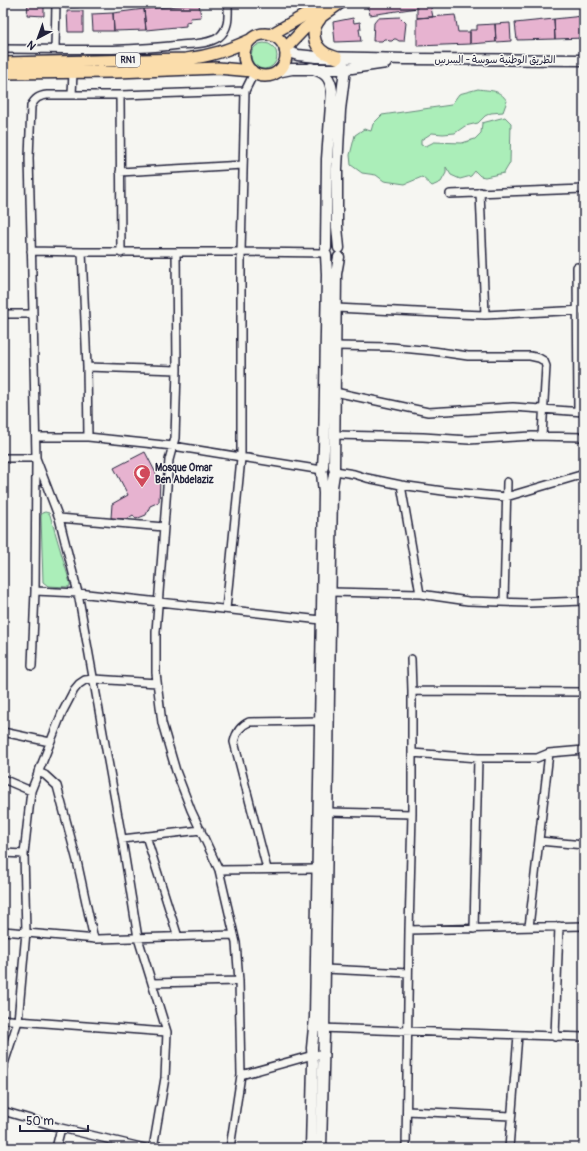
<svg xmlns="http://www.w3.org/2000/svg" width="587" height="1151" font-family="Pangolin,'Playpen Sans Arabic',sans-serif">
  <rect width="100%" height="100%" fill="#f6f6f2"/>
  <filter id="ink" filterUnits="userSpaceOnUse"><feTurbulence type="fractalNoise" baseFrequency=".025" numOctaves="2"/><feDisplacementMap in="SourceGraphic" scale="8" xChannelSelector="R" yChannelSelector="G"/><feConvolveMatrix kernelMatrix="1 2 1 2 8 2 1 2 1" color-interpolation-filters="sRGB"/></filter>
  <g filter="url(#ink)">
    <!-- green -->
    <path fill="#abeeb9" stroke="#66887a" d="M251 56a13 13 0 1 1 26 0a13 13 0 1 1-26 0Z
      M478,89c13,2 21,0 29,12l-4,11 -12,1 -6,3 -7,7 -13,3 -10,7 -12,1 -11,-1 -11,7v5l5,1 8,-4 28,1 13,-4 6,-6 1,-10 23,-6 6,6 -1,40 -6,10 -19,4 -5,-1 -5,-5 -4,5 -11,3 -9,-4 -5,-8v6l-5,9 -9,4 -10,-9 -17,7 -21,-3 -8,-6 -14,-2 -11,-8 -1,-10 5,-20 9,-6 7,2 2,-7 9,-9 69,-10 8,-11z
      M45,512l4,1 1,2 20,68v3l-2,1 -20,-1 -5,-4 -2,-66 1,-3z"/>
    <!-- building -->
    <path fill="#e7b3d0" stroke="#22223b" d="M3,3h4l-3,29h-1z
      M28,3h16v13l-17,-1z
      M66,3h13v4l-14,1z
      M371,3h59l3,14 -16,1v-10l-47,7 -1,-5 -3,-4z
      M199,4l2,13 -11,1 1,3 -5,1v4l-40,4 -2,-21z
      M144,9l2,21 -32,1 -1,-18z
      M67,11h16v21h-15z
      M113,13l1,18h-21l-1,-17z
      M455,15l3,17h12v12l-53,2v-28z
      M583,16l1,22 -29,1 -1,-20z
      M400,17l6,6 -2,18h-5l-3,-2h-2l-2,2h-3l-2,-2h-3l-2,2h-9l1,-18 4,-5z
      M353,18l1,5 6,-1 1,7h-2l2,12 -26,1 -2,-20z
      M554,19l1,20 -38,1 -2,-17z
      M510,23l1,18 -15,1 -1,-18z
      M495,24l1,18 -26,2v-14h7v-5z
      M145,452l15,29 -1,21 -9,4 -4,9 -10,4 -3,-4 -6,4 -16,-1 1,-14 16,-9 -14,-27z"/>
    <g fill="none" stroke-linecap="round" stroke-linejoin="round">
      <defs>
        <path id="street" d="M3,49c59,0 119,3 177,-4 12,-1 29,-1 39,-8 11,-9 9,-22 9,-34
          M55,49l1,-46
          M254,73l-9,18 -4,161 84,1
          M72,95l1,-23
          M120,95l1,158
          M120,172l123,-7
          M480,192l5,123
          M450,194l134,-5
          M31,251l51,1
          M176,252l1,118 -2,68 -6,22 -5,67 -8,105v41l6,50 14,48 15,39 28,60 17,73 3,38 2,94 -11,73
          M577,267l1,144
          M336,308l122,6 27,1 99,-5
          M3,314h30l3,144h-33
          M33,314l-4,-156 2,-52c4,-8 8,-10 16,-11h73l125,-4
          M335,346l56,1 42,4 35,5h62l9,2 5,3 2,5 -4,70
          M87,367l90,3
          M335,392l93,20 85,-5 71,5
          M334,435l89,2 46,3 63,-4 52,1
          M36,437h52l85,9 149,24
          M88,437l-1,-70 -5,-115h159v206l-15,151
          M335,471l19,3 13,4 34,7 42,6 63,6 78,-23
          M401,485l19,109
          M59,518l105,9
          M35,591l43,2 243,27
          M331,592l89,2 48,7 61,2 55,-2
          M504,602l3,-120
          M411,659l1,32 172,1
          M32,666l3,-75 1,-129
          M3,732l47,10
          M412,753l66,5h59l12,-5 35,-3
          M38,772l7,3 12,11 20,75 17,78
          M3,779l28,12
          M328,812l84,2
          M146,836l32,101
          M122,839l79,-9
          M539,841l45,4
          M3,853l21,1
          M267,869l-33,-127c2,-10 6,-16 15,-20l70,-1
          M219,870l98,-1
          M529,927l20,-174
          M474,929l4,-171
          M409,930l175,-4
          M3,931l94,8 137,-4
          M325,969l83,4
          M152,983l87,-2
          M3,1019l15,2 149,11 -29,-94 -16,-99 -44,-246 -19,-75 -23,-60
          M320,1028l264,9
          M555,1037l4,-111
          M3,1067l15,-46 8,-89 -2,-78 7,-63 31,-78 12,-23 5,-6 6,-4 9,-1 63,4
          M241,1075l72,-20 11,-1
          M3,1111l58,17 84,20
          M407,1111l104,5
          M154,1145l16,3
          M56,1148l5,-20
          M153,1148l12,-70 2,-46
          M406,1148l3,-218 3,-116v-123
          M509,1148l9,-113"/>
        <path id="secondary" d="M285,51l13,4 19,2 49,1 39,1 179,1
          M337,58l4,2 4,9 -5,41 -3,59v58l2,21
          M311,68c14,5 19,8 21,23l-5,68 -1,89
          M277,72l15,-3h53l41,-6
          M323,467l1,-18 3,-175 -1,-19
          M334,468l2,-194 3,-17
          M311,1148l2,-84 -1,-16 3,-31 9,-524 -2,-20
          M321,1148l2,-78 1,-37 8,-546 2,-13"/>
        <path id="primary" d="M320,19c-9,10 -8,26 5,34 3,2 8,3 12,5
          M244 55a21 21 0 1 1 42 0a21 21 0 1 1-42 0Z
          M270,35l37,-21 16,-11
          M285,49l19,-20 36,-26
          M3,63l183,-4c25,-3 42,-9 64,-19
          M3,73l114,-1 101,-4 34,3"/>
      </defs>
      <!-- street casing -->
      <use href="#street" stroke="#22223b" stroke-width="10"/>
      <!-- secondary casing -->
      <use href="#secondary" stroke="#22223b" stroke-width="13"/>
      <!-- primary casing -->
      <use href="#primary" stroke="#22223b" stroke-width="14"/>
      <!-- street -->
      <use href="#street" stroke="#f6f6f2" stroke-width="7"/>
      <!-- secondary -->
      <use href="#secondary" stroke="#f6f6f2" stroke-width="10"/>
      <!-- primary -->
      <use href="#primary" stroke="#fbddab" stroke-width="11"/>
    </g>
  </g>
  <!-- icons -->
  <defs>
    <symbol id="mosque-pin" viewBox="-11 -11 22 30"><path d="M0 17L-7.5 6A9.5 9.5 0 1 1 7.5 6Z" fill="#d1495b" stroke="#f6f6f2"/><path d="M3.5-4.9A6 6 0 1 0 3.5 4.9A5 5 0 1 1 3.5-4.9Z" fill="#fff"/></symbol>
  </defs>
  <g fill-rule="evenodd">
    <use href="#mosque-pin" x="132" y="463" width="20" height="27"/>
  </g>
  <g text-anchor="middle" stroke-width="3" stroke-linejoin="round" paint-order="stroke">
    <!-- shield labels -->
    <rect fill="#f6f6f2" stroke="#626272" stroke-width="1" x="116" y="53" width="24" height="14" rx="3"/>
    <g font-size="9" font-weight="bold" fill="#22223b">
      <text x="128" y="63">RN1</text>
    </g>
    <!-- street labels -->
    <g font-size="10" fill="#22223b" stroke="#f6f6f2">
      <text x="495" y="63">الطريق الوطنية سوسة - السرس</text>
    </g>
    <!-- poi labels -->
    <g font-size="10" font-weight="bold" fill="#22223b" stroke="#f6f6f2" text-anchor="start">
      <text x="155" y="471">Mosque Omar<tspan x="155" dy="12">Ben Abdelaziz</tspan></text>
    </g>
  </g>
  <!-- margin -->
  <rect width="587" height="1151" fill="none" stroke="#f6f6f2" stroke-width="16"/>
  <rect x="8" y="8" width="571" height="1135" fill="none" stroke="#22223b" stroke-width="1.5" filter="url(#ink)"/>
  <!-- north arrow -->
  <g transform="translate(38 38) rotate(221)" stroke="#f6f6f2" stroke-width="3" paint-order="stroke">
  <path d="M0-3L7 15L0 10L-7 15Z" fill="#22223b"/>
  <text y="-6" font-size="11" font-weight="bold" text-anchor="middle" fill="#22223b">N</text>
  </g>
  <!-- scale -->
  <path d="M20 1125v6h68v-6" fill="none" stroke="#22223b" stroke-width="2"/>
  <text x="26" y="1125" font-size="12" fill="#22223b" stroke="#f6f6f2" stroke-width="3" paint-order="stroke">50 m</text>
</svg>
